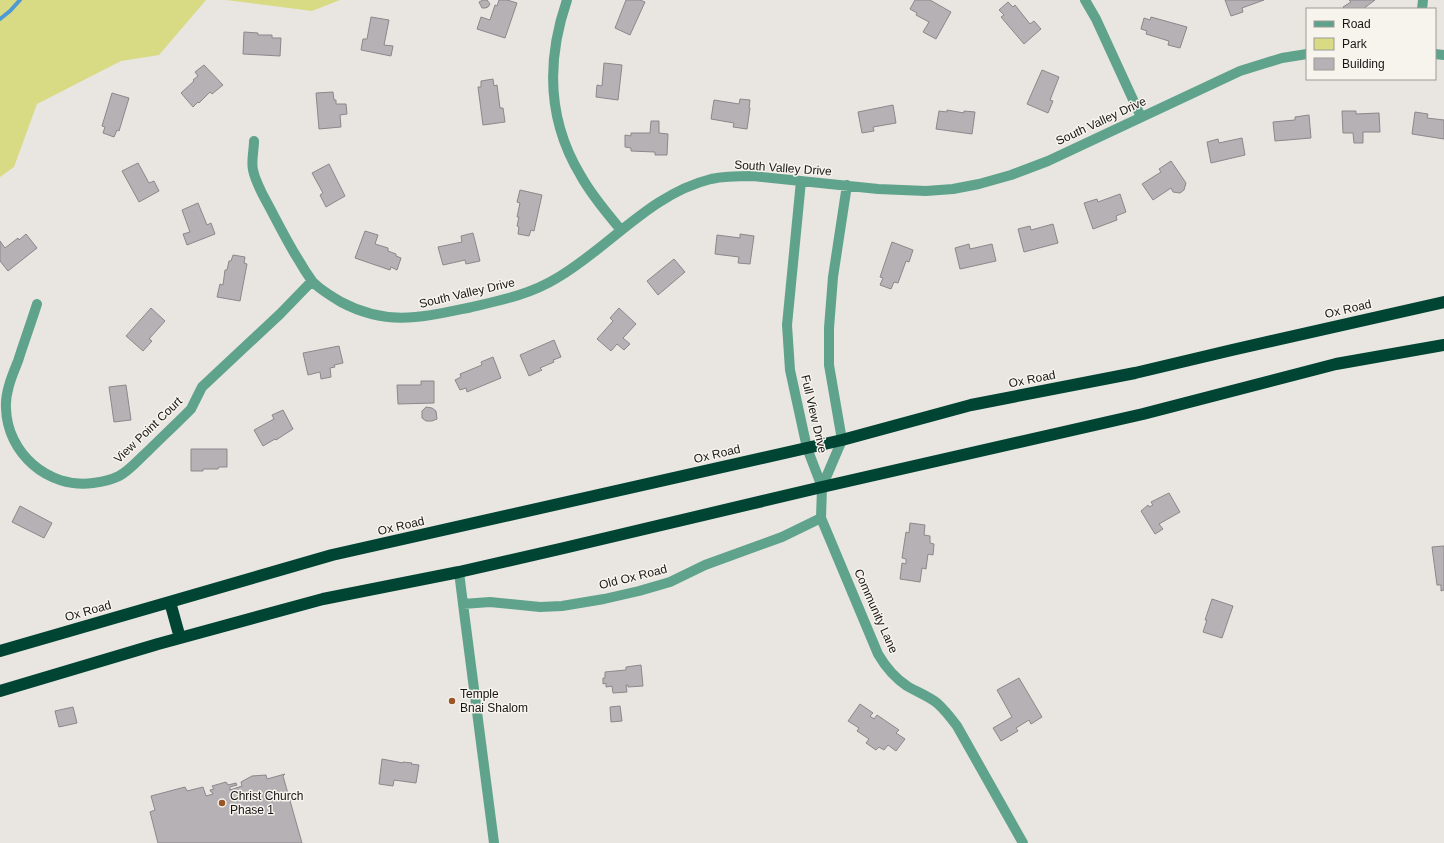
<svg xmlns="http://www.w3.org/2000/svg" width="1444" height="843" font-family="Arial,sans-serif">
  <rect width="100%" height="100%" fill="#e9e5e0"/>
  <!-- green -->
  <path fill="#d8db83" d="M0,0h206l-47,55 -38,6 -84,43 -23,63 -14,10z
    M226,0h114l-28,11z"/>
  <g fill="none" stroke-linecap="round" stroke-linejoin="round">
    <!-- stream -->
    <path stroke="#4e9ad2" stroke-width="4" d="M0,19l10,-8 10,-11"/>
  </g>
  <!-- building -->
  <path fill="#b6b1b5" stroke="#8c878b" d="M483,0h4l3,4 -2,3 -3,1h-3l-3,-6z
    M499,0h8l10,3 -12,35 -28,-9 4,-12 9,3 5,-15 2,1z
    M626,0h14l5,2 -15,33 -15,-7z
    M915,0h15l21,12 -15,27 -13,-7 6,-10 -13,-7 1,-2 -7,-4z
    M1225,0h39l-22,8 1,4 -12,4z
    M1349,0h26l-12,9h-19l-1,-2 8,-5z
    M1008,2l5,5 2,-2 15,19 4,-3 7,8 -17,15 -23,-27 3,-2 -5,-5z
    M371,17l18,3 -5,25 9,1 -2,10 -30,-6 2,-11h4z
    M1151,17l36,10 -7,21 -12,-3 1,-4 -23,-7 1,-3 -6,-2 3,-11 6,2z
    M244,32l14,1v2h14v3h9l-1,18 -37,-2z
    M604,63l18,2 -4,35 -22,-3 1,-12 5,1z
    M204,65l19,20 -11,9 -2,-2 -11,11 -1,-1 -5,5 -12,-14 13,-12 -1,-1 5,-4 -3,-4z
    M1042,70l17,7 -9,23 3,1 -5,12 -21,-9z
    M493,79l1,7 3,-1 3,23h3l2,14 -22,3 -5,-38h3v-6z
    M333,92l1,8h2v4h10l1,10 -7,1 1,12 -22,2 -3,-36z
    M112,93l17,5 -10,33 -2,-1 -3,7 -11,-4 2,-6 -3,-1z
    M740,99l10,1 -1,8h1l-3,21 -14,-2 1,-4 -23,-4 3,-19 25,4z
    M893,105l3,18 -23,4 1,4 -12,2 -4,-21z
    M947,110l17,3v-2l11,1 -3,22 -36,-5 3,-18 8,1z
    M1342,111h14v3l23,-1 1,19h-17v11h-9l-1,-10h-10z
    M1415,112l13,2 -1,4 17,2v19l-32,-5z
    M1309,115l2,23 -36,3 -2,-19 22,-2v-3z
    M651,121h8v12l9,1 -1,21h-12v-3l-24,-1v-3l-6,-1v-12l6,1v-3h19z
    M1242,138l3,17 -34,8 -4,-21 11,-3 1,4z
    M1171,161l15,22 -2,7 -4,3 -7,-1 -2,-4 -18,12 -11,-16 19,-12 -2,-3z
    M138,163l11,20 5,-2 5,10 -20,11 -17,-31z
    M329,164l16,32 -19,11 -6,-12 3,-2 -11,-20z
    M520,190l22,5 -8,36 -3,-1 -2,6 -11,-2 1,-7 -2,-1 2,-9h-2l3,-14 -3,-1z
    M1120,194l6,18 -10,4 1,4 -24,9 -9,-26 13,-4 1,3z
    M198,203l9,22 4,-2 4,11 -28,11 -4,-11 7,-2 -8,-22z
    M1053,224l5,19 -34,9 -6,-23 12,-3 1,4z
    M365,231l13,4 -3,9 13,4v3l8,3v2l5,2 -4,12 -6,-3 -1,3 -35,-12z
    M473,233l7,28 -14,3 -1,-4 -22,5 -5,-18 24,-5 -1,-6z
    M26,234l11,14 -29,23 -8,-10v-20l5,7 13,-10 1,2z
    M740,234l14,2 -4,28 -12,-1 1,-6 -24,-3 2,-19 23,3z
    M892,242l21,8 -4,12 -3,-1 -8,22 -4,-1 -3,7 -11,-4 3,-7 -3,-1z
    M969,244l1,5 22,-5 4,17 -36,8 -5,-21z
    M233,255l12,2 -1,6 3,1 -7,37 -23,-4 3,-13 3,1 2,-15h2l2,-9h2z
    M674,259l11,13 -27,23 -11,-14z
    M151,308l14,13 -16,18 3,2 -9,10 -17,-15z
    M619,308l17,16 -13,14 7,6 -6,6 -7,-6 -6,7 -14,-12 16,-18 -3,-3z
    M554,340l7,17 -8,3 1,2 -14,6 2,2 -13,6 -9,-21z
    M339,346l4,17 -9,2 1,2 -5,1 1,9 -10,2 -1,-7 -12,3 -5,-22z
    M493,357l8,21 -34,14 -1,-4 -6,2 -5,-10 6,-3 -1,-3 22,-9 -1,-3z
    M421,381h13v22l-36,1 -1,-19h24z
    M126,385l5,35 -17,2 -5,-35z
    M426,407l6,1 4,3 1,8 -5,2h-6l-4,-3v-7z
    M283,410l10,19 -17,11 -1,-1 -12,7 -9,-16 20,-11 -2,-4z
    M191,449h36v18h-8l-1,2h-15v2h-12z
    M1169,493l11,19 -21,12 4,5 -8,5 -14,-23 7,-6 1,2 4,-2 -2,-3z
    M20,506l32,17 -8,15 -32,-16z
    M910,523l15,2 -1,10 6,1v7l4,1 -1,11 -5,-1 -2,15 -4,-1 -2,14 -20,-3 2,-16 4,1v-5l-4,-1 4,-26 3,1z
    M1444,546v44l-3,1v-6h-4l-5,-38z
    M1212,599l21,7 -11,32 -19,-6 4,-12h-2z
    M641,665l2,21 -15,1v-2h-2l1,7 -14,1 -1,-7 -6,1v-4l-3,1v-6h2v-6l21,-2v-3z
    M1019,678l23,39 -11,7 -2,-4 -13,8 2,3 -17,10 -8,-13 19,-11 -15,-27z
    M860,704l13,9 -3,3 4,3 3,-4 22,15 -3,3 9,6 -9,12 -8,-6 -4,5 -5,-3 -3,3 -10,-7 3,-4 -12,-8 2,-3 -11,-7z
    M620,706l2,15 -11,1 -1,-15z
    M73,707l4,16 -18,4 -4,-16z
    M382,759l21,4v-1l9,1 -1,1 8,1 -3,18 -22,-3 -1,6 -14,-2z
    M285,774l-2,2 19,67h-144l-8,-31 5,-2 -4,-14 34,-9 2,4 16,-4 3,9 7,-2 -1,-2h-1l-1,-2 4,-1 -2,-3 14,-4 2,3 8,-2 1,2 -7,2v3l12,-4 -1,-4 11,-6 14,-1 1,4z"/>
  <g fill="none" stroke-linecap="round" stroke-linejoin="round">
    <!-- street -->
    <path stroke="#5fa38c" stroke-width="10" d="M567,0c-21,61 -20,120 14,176 11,20 26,37 40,54
      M1085,0l11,19 45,98
      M1422,9l1,-9
      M1435,54l9,1
      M254,141c0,9 -3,20 -1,29 3,15 13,30 20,44 8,15 16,31 25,45 4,7 9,15 14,22 7,8 19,15 29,21 47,25 82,15 131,5 30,-7 59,-13 85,-29 53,-31 93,-84 154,-99 14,-3 28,-3 42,-3l125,13 48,2 27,-2 26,-5 32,-9 37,-14 192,-90 42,-13 25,-4
      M801,181l-14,144 3,45 17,78 15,39
      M847,185l-14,92 -4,51v37l13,75 -20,47 -1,31 57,136c7,12 17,24 29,32 10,6 21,10 30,17 8,7 14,15 20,23l66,117
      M37,304c-6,19 -13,38 -19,57 -6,15 -13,31 -12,47 1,45 42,81 87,75 9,-1 18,-3 26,-7 11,-6 19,-16 28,-24 13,-13 26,-25 39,-38l5,-5 11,-22 78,-73 32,-33
      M459,572l4,32 27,-2 50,5 22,-1 42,-7 35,-8 31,-9 35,-17 77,-28 39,-19
      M463,604l31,239"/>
    <!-- highway -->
    <path stroke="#004434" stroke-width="12" d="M170,602l10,36
      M0,651l332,-96 510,-115 129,-35 164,-32 97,-23 212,-48
      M0,691l158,-47 165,-45 136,-27 105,-24 258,-61 321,-73 193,-50 108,-19"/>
  </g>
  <!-- markers -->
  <g fill="#9a5627" stroke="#f7f3ed" stroke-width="1.5">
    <circle cx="452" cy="701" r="4"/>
    <circle cx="222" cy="803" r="4"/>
  </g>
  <g text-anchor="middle" stroke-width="3" stroke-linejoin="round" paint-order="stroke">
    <!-- street labels -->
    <g font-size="12" fill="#171614" stroke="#f7f3ed">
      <text transform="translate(1101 121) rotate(-25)" y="4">South Valley Drive</text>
      <text transform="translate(783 168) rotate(4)" y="4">South Valley Drive</text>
      <text transform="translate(467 293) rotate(-13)" y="4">South Valley Drive</text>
      <text transform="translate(1348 309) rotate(-13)" y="4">Ox Road</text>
      <text transform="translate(1032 379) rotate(-11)" y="4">Ox Road</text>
      <text transform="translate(814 414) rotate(77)" y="4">Full View Drive</text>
      <text transform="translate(148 430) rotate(-44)" y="4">View Point Court</text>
      <text transform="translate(717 454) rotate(-13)" y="4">Ox Road</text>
      <text transform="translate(401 526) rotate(-13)" y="4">Ox Road</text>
      <text transform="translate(633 577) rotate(-14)" y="4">Old Ox Road</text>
      <text transform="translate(88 611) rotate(-16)" y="4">Ox Road</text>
      <text transform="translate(876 611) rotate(66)" y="4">Community Lane</text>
    </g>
    <!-- poi labels -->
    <g font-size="12" fill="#171614" stroke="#f7f3ed" text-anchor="start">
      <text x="460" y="698">Temple<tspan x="460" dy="14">Bnai Shalom</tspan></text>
      <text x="230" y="800">Christ Church<tspan x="230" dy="14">Phase 1</tspan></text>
    </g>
  </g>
  <!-- legend -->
  <rect x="1306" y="8" width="130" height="72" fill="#f7f3ed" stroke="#9d9b96"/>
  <rect x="1314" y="21" width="20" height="6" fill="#5fa38c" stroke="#9d9b96"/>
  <text x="1342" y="28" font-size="12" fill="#171614">Road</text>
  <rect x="1314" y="38" width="20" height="12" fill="#d8db83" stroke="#9d9b96"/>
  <text x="1342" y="48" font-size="12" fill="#171614">Park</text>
  <rect x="1314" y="58" width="20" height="12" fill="#b6b1b5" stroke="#9d9b96"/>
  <text x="1342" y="68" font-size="12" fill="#171614">Building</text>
</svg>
